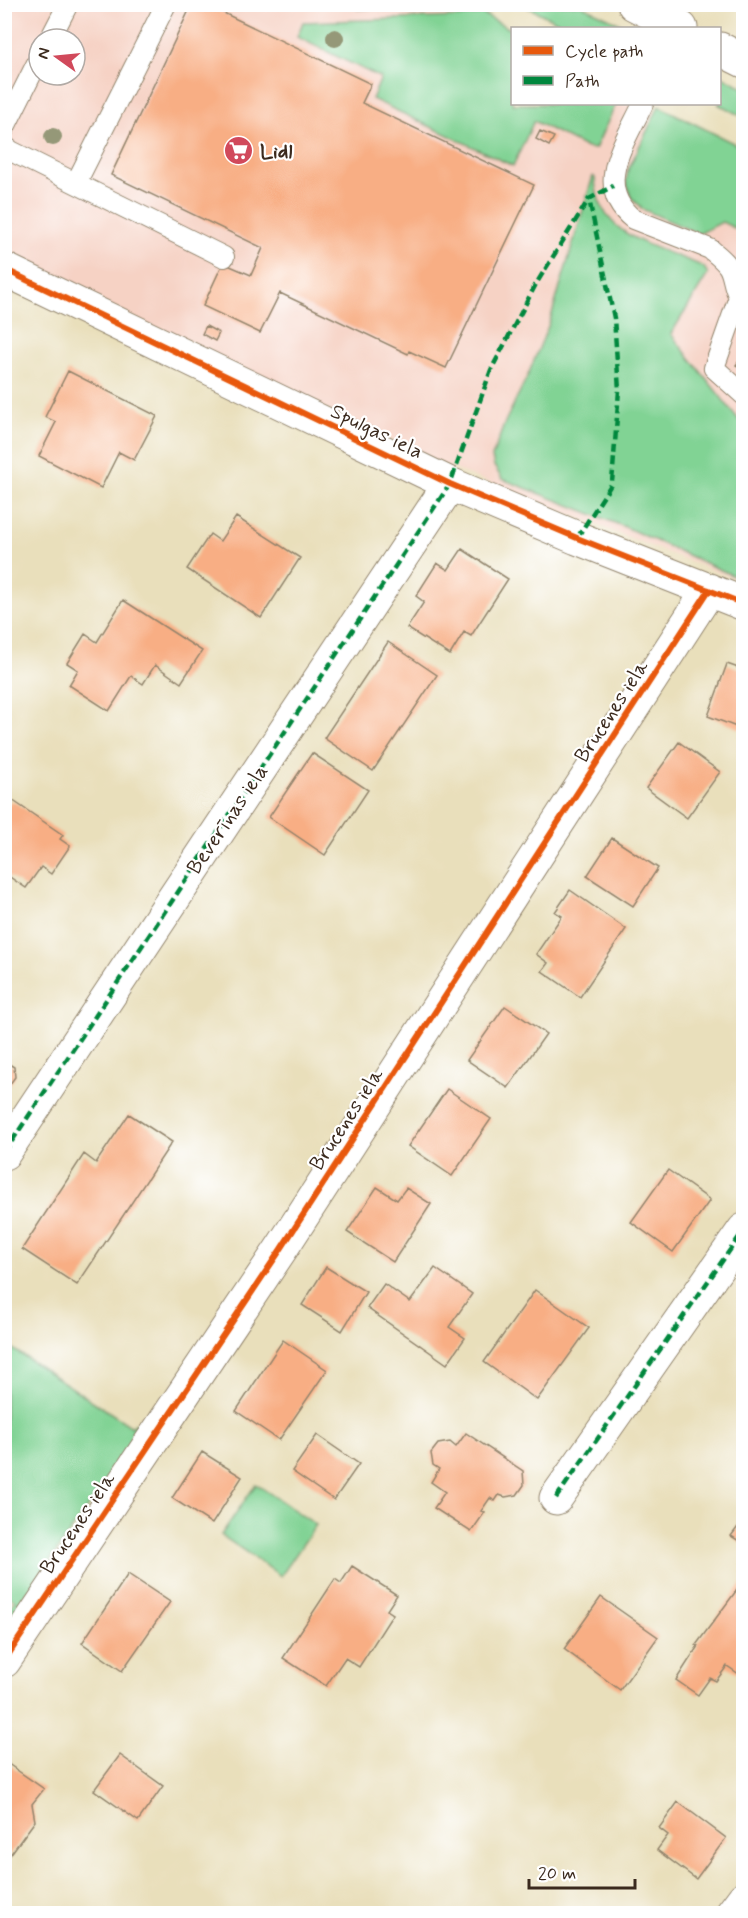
<svg xmlns="http://www.w3.org/2000/svg" width="748" height="1918" font-family="Mynerve,sans-serif">
  <rect width="100%" height="100%" fill="#fff"/>
  <filter id="ink" filterUnits="userSpaceOnUse"><feTurbulence type="fractalNoise" baseFrequency=".0167" numOctaves="2"/><feDisplacementMap in="SourceGraphic" scale="12" xChannelSelector="R" yChannelSelector="G"/><feConvolveMatrix kernelMatrix="1 2 1 2 8 2 1 2 1" color-interpolation-filters="sRGB"/></filter>
  <filter id="wash" filterUnits="userSpaceOnUse"><feTurbulence type="fractalNoise" baseFrequency=".008" numOctaves="4" result="noise"/><feDisplacementMap in="SourceGraphic" scale="24" xChannelSelector="R" yChannelSelector="G"/><feGaussianBlur stdDeviation="1.35" result="paint"/><feColorMatrix in="noise" values="0 0 0 0 0 0 0 0 0 0 0 0 0 0 0 0 0 1.4 0 .05"/><feComposite in="paint" operator="in"/></filter>
  <g filter="url(#wash)">
    <rect width="100%" height="100%" fill="#e9dfbb"/>
    <!-- built -->
    <path fill="#f6d2c4" fill-rule="evenodd" d="M4,5h443l65,34v65h127l104,49v429l-307,-120 -431,-205zM39,39h36v36h-36z"/>
    <!-- green -->
    <path fill="#81d394" stroke="#5e7e59" stroke-width="1.5" d="M356,5v-1l85,1 -84,4z
      M523,5h58l48,23h-59z
      M483,14l29,16v74h104l-21,45 -8,-1 -53,-27 -21,45 -141,-67 9,-21 -84,-41 6,-15 155,-5z
      M720,75l23,12v30l-25,-13h2z
      M659,106l84,42v84l-21,-10 -23,12 -57,-25 -11,-12 -5,-15 2,-12z
      M593,176l2,2c2,61 64,68 109,89l4,7 -37,60 72,91v155l-118,-53 -123,-48 -8,-13 -2,-9 13,-35 23,-47 21,-51z
      M5,1344l127,83 2,-3h12l-141,201v-10l10,-15 -11,-7z
      M256,1484l60,41 -35,51 -60,-41z"/>
    <g id="blocks">
      <!-- building -->
      <path fill="#f8ae84" d="M192,4h13l166,80 -9,19 172,82 -88,183 -37,-17 -1,3 -128,-61 -20,40 -57,-27 20,-43 28,12 12,-27 -152,-73z
        M540,131l14,6 -5,9 -13,-7z
        M206,326l13,7 -4,8 -13,-7z
        M744,354v16l-8,-5z
        M68,371l89,45 -23,44 -15,-8 -18,36 -62,-32 17,-34 -11,-5z
        M236,517l64,41 -39,60 -74,-49 23,-35 10,7z
        M462,549l46,30 -37,57 -7,-4 -14,23 -43,-27 17,-26 -8,-6 21,-33 11,7z
        M123,600l79,51 -21,32 -26,-18 -12,19 -12,-8 -22,35 -40,-26 9,-15 -11,-7 18,-29 12,8z
        M388,642l49,33 -64,96 -49,-33z
        M727,664l17,6v60l-36,-14z
        M679,742l41,30 -33,46 -41,-30z
        M312,753l56,37 -43,65 -56,-38z
        M12,800l51,35 -3,4 10,7 -19,28 -10,-7 -15,21 -22,-15v-70l4,2z
        M612,838l46,30 -25,38 -46,-30z
        M570,890l56,39 -46,68 -38,-26 6,-8 -12,-9 26,-38 -7,-4z
        M505,1006l41,28 -38,54 -41,-28z
        M4,1061l10,6 1,10 -11,15z
        M447,1089l44,30 -39,57 -44,-30z
        M129,1114l43,28 -95,143 -55,-36 62,-95 12,9z
        M668,1170l42,30 -37,52 -42,-30z
        M377,1187l20,13 9,-12 25,16 -38,58 -46,-30z
        M326,1267l40,25 -24,39 -40,-26z
        M435,1268l37,26 -23,33 16,11 -18,26 -80,-56 17,-24 26,18z
        M535,1290l54,38 -52,72 -53,-38z
        M283,1340l44,30 -48,70 -43,-29z
        M466,1433l57,38 1,14 -7,10 -12,2 -6,-2 -4,6 -5,-3 -9,13 4,1 -14,20 -37,-24 11,-16 -14,-10 8,-13 -6,-4 -2,-12 7,-9 12,-2 6,5z
        M317,1435l42,29 -25,36 -42,-29z
        M202,1452l40,25 -30,47 -40,-26z
        M744,1519v25l-13,-8z
        M352,1566l45,29 -10,15 6,4 -34,53 -14,-9 -19,28 -43,-28 52,-79 6,4z
        M128,1574l42,28 -48,69 -40,-28z
        M742,1583l2,91 -2,2 -15,-10 -11,15 -6,-3 -12,17 -22,-15 22,-34 -2,-1z
        M601,1597l57,40 -38,53 -56,-41z
        M120,1755l43,31 -25,35 -44,-31z
        M4,1761l40,28 -12,15 3,17 -25,34 -6,-3z
        M678,1802l48,36 -30,41 -39,-29 11,-15 -9,-7z"/>
    </g>
  </g>
  <g filter="url(#ink)">
    <use href="#blocks" fill-opacity="0" stroke="#92846c" stroke-width="1.5"/>
    <g fill="none" stroke-linecap="round" stroke-linejoin="round">
      <defs>
        <path id="lane" d="M50,39l18,-35
          M643,104c-17,37 -51,82 -10,115l77,30c6,5 13,10 18,17 7,10 4,27 16,34
          M4,129l35,-70
          M4,146l7,5 213,106
          M76,183l90,-179
          M739,297l-25,71 30,27"/>
        <path id="street" d="M4,269l446,215 127,54 167,66
          M4,1153l446,-669
          M556,1498l188,-268
          M4,1661l277,-412 428,-659
          M732,1914l12,-16"/>
        <path id="secondary" d="M634,4l47,24
          M720,49l24,12"/>
      </defs>
      <!-- lane casing -->
      <use href="#lane" stroke="#92846c" stroke-width="22"/>
      <!-- street casing -->
      <use href="#street" stroke="#92846c" stroke-width="35"/>
      <!-- secondary casing -->
      <use href="#secondary" stroke="#92846c" stroke-width="35"/>
      <!-- lane -->
      <use href="#lane" stroke="#fff" stroke-width="20"/>
      <!-- street -->
      <use href="#street" stroke="#fff" stroke-width="33"/>
      <!-- secondary -->
      <use href="#secondary" stroke="#fff" stroke-width="33"/>
      <!-- quiet -->
      <path stroke="#00873e" stroke-width="4.5" stroke-dasharray="9 4.5" stroke-linecap="butt" d="M577,538l35,-55 7,-93 -5,-72 -25,-119
        M4,1153l446,-669 41,-114 45,-86 53,-85 24,-13
        M556,1498l188,-268
        M732,1914l12,-16"/>
      <defs>
        <path id="cycleway" d="M4,269l446,215 127,54 167,66
          M4,1661l277,-412 428,-659"/>
      </defs>
      <!-- cycleway casing -->
      <use href="#cycleway" stroke="#fff" stroke-width="10"/>
      <!-- cycleway -->
      <use href="#cycleway" stroke="#e8590c" stroke-width="6"/>
    </g>
    <!-- trees -->
    <g fill="#959878">
      <circle cx="335" cy="38" r="9"/>
      <circle cx="53" cy="137" r="9"/>
    </g>
  </g>
  <!-- icons -->
  <defs>
    <symbol id="supermarket-disc" viewBox="-11 -11 22 22"><circle r="9.5" fill="#d1495b" stroke="#fff"/><path d="M-6-5.5h2.5l.6 2H6L4.5 2H-2.5L-4.4-4H-6ZM-1.5 3.2a1.3 1.3 0 1 0 .1 0ZM3 3.2a1.3 1.3 0 1 0 .1 0Z" fill="#fff"/></symbol>
  </defs>
  <g fill-rule="evenodd">
    <use href="#supermarket-disc" x="222" y="134" width="33" height="33"/>
  </g>
  <g text-anchor="middle" stroke-width="4.5" stroke-linejoin="round" paint-order="stroke">
    <!-- poi labels -->
    <g font-size="21" font-weight="bold" fill="#3b2a1e" stroke="#fff" text-anchor="start">
      <text x="260" y="158">Lidl</text>
    </g>
    <!-- street labels -->
    <g font-size="21" fill="#3b2a1e" stroke="#fff">
      <text transform="translate(377 431) rotate(26)" y="7">Spulgas iela</text>
      <text transform="translate(611 711) rotate(-57)" y="7">Brucenes iela</text>
      <text transform="translate(227 819) rotate(-56)" y="7">Beverīnas iela</text>
      <text transform="translate(346 1119) rotate(-57)" y="7">Brucenes iela</text>
      <text transform="translate(77 1523) rotate(-56)" y="7">Brucenes iela</text>
    </g>
  </g>
  <!-- margin -->
  <rect width="748" height="1918" fill="none" stroke="#fff" stroke-width="24"/>
  <!-- legend -->
  <rect x="511" y="27" width="210" height="78" fill="#ffffff" stroke="#b1aaa5" stroke-width="1.5"/>
  <rect x="523" y="46" width="30" height="9" fill="#e8590c" stroke="#b1aaa5" stroke-width="1.5"/>
  <text x="565" y="57" font-size="18" fill="#3b2a1e">Cycle path</text>
  <rect x="523" y="76" width="30" height="9" fill="#00873e" stroke="#b1aaa5" stroke-width="1.5"/>
  <text x="565" y="87" font-size="18" fill="#3b2a1e">Path</text>
  <!-- north arrow -->
  <g transform="translate(57 57) rotate(285)"><circle r="28" fill="#ffffff" stroke="#b1aaa5" stroke-width="1.5"/>
  <path d="M0-4.5L10 22L0 15L-10 22Z" fill="#d1495b"/>
  <text y="-9" font-size="16" font-weight="bold" text-anchor="middle" fill="#3b2a1e">N</text>
  </g>
  <!-- scale -->
  <path d="M529 1879v9h106v-9" fill="none" stroke="#3b2a1e" stroke-width="3"/>
  <text x="538" y="1879" font-size="18" fill="#3b2a1e" stroke="#ffffff" stroke-width="4.5" paint-order="stroke">20 m</text>
</svg>
